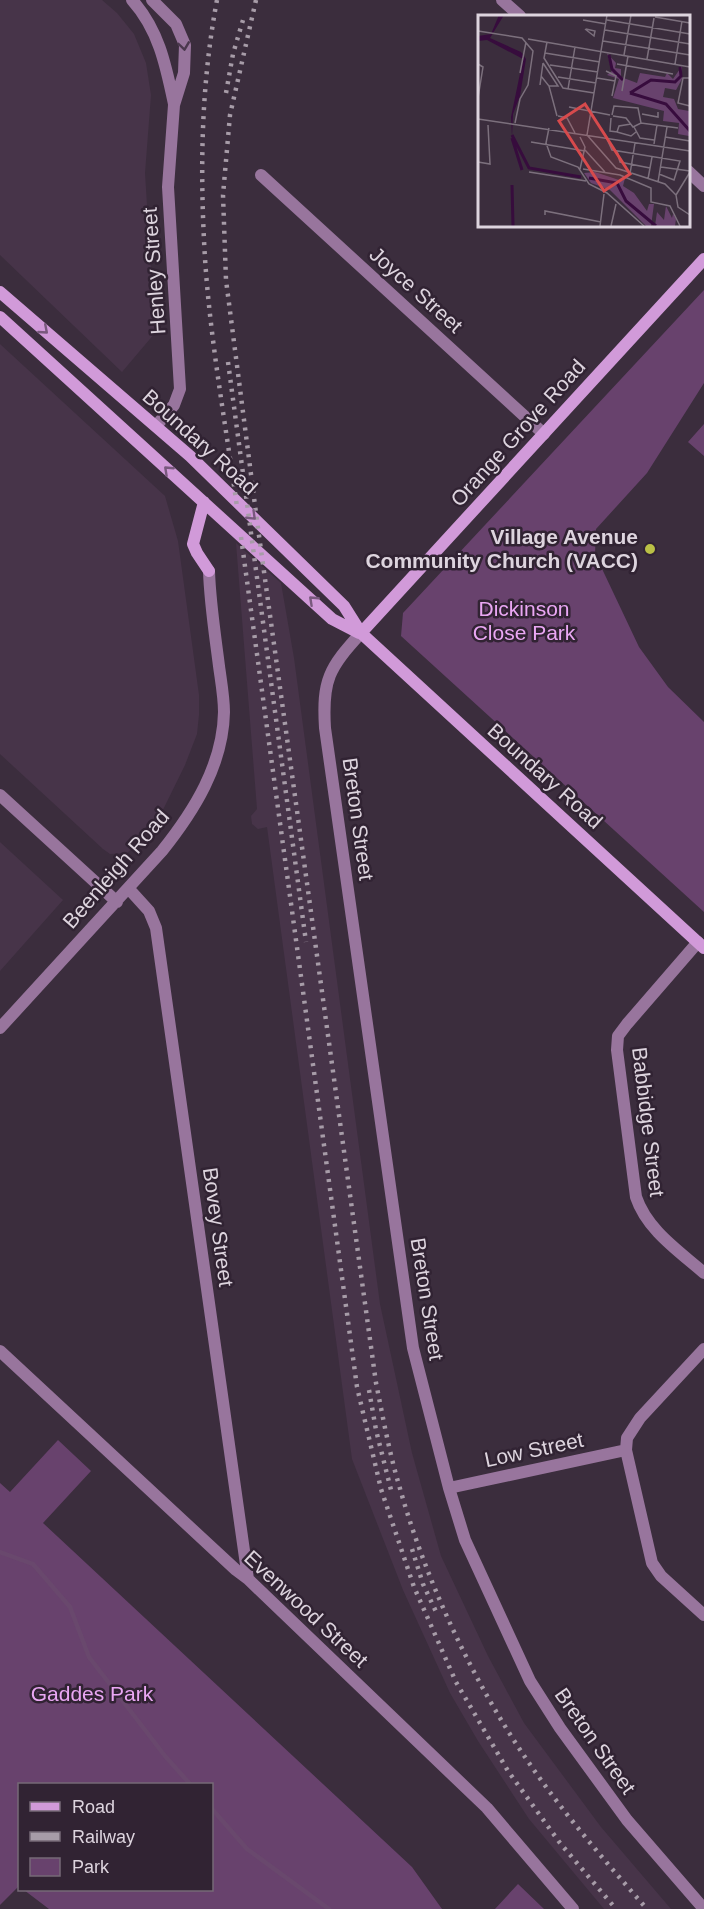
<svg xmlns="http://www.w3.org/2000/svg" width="704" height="1909" font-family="Helvetica,sans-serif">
  <rect width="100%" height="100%" fill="#3b2d3d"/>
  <!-- built -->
  <path fill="#473449" d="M0,0h102l15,13 17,21 12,29 5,32 -6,78 10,160 -33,39 -122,-117z
    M0,344l165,152 13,45 21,154v20l-2,19 -12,31 -28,57 -18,21 -12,10 -17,1 -7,-5 -103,-95z
    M236,543l45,40 13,75 86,646 32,149 29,103 47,100 36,67 77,104 70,82h-67l-75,-90 -51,-78 -28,-48 -47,-103 -51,-131 -85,-632 -9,2 -6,-5 -1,-8 6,-7z
    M0,842l63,58 -63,71z"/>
  <!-- green -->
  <path fill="#68426d" d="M704,290v93l-57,90 -51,56 -1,25 44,93 29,40 36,35v190l-303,-276 2,-23z
    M704,424v32l-16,-14z
    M58,1440l33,31 -48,52 369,344 30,42h-393l-25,-19h188v-106h-192l-1,102 -19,19v-422l10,9z
    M518,1884l26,25h-49z"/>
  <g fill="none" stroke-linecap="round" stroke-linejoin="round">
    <!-- stream -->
    <path stroke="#69486d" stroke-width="4.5" d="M0,1552l33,12 37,43 19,50 76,99 25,28
      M212,1809l35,40 82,60"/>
    <!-- street -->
    <path stroke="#98759d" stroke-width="12" d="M132,0c27,30 34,66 42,104
      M152,0l24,24 9,21 -1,28 -10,32 -6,82 12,202 -6,16 -18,21
      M502,0l18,16
      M688,171l16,15
      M261,175l283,259
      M361,633c-32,35 -39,47 -36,95l88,620 36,140 16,52 65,141 30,47 67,92 77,89
      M0,795l117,107
      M129,889l20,22 7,17 92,651
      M698,942l-71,82 -9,12 -1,14 19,147c11,33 43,54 68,76
      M0,1028l162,-177c32,-40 61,-86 62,-139 0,-15 -3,-31 -5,-46 -4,-32 -9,-63 -10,-95
      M704,1349l-64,69 -13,20 -1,12 26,113 9,13 43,39
      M0,1351l236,219 12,9 239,229 86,101
      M449,1488l177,-38"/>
    <!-- secondary -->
    <path stroke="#d19ad9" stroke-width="12" d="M0,292l190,164 154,150 17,27 343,315
      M0,317l332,302 27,14
      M204,502l-11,42 4,9 12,18
      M361,633l343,-374"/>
    <!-- rail -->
    <path stroke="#a79ca8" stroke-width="4.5" stroke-dasharray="3 6" stroke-linecap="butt" d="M217,0c-15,79 -17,160 -13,240 4,89 21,179 33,267
      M256,0l-26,115 -7,80 3,85 31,241 119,862c7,34 13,69 23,102 26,94 73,195 128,275 36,53 78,101 120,149
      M226,93l7,-39 10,-34
      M228,362l78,580
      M241,537l116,850 24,102 33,98 42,95 52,89 52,72 56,66
      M369,1390l7,40 15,60
      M412,1549l11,35 15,32"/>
  </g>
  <!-- one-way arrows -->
  <defs><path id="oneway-chevron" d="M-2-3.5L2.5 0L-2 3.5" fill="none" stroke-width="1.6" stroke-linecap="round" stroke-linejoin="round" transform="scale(1.5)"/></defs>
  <use stroke="#4b384e" href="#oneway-chevron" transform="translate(184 46) rotate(82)"/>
  <g stroke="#79597e">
    <use href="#oneway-chevron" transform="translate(44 330) rotate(41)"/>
    <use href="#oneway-chevron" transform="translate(168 470) rotate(-137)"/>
    <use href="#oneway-chevron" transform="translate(252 516) rotate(44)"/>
    <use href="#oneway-chevron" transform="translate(313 600) rotate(-137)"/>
  </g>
  <!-- markers -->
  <circle fill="#bac046" stroke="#312333" stroke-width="2" cx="650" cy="549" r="6"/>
  <g text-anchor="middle" stroke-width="5" stroke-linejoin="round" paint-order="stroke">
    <!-- street labels -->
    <g font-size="21" fill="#ddd4de" stroke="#312333">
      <text transform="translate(154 271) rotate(-94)" y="7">Henley Street</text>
      <text transform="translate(416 290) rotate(42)" y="7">Joyce Street</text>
      <text transform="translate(518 433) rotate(-48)" y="7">Orange Grove Road</text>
      <text transform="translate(200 442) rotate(42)" y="7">Boundary Road</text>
      <text transform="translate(545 776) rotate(42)" y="7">Boundary Road</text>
      <text transform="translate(358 819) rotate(82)" y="7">Breton Street</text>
      <text transform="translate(116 869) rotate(-49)" y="7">Beenleigh Road</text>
      <text transform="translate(648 1122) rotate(83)" y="7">Babbidge Street</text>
      <text transform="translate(218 1227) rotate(82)" y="7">Bovey Street</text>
      <text transform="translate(427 1299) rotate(81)" y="7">Breton Street</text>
      <text transform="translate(534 1450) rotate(-12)" y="7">Low Street</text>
      <text transform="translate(306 1609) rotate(43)" y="7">Evenwood Street</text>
      <text transform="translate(595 1741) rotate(55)" y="7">Breton Street</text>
    </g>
    <!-- poi labels -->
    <g font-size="21" font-weight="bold" fill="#ddd4de" stroke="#312333" text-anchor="end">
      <text x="638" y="544">Village Avenue<tspan x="638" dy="24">Community Church (VACC)</tspan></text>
    </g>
    <!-- park labels -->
    <g font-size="21" fill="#eaa7f4" stroke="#312333">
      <text x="524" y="616">Dickinson<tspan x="524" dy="24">Close Park</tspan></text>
      <text x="92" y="1701">Gaddes Park</text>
    </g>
  </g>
  <!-- overview -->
  <g transform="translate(478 15)">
    <rect width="212" height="212" fill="#3b2d3d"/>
    <path d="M129,38l9,10 -1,5 6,1v8l16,6 3,-10 25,4 2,-4 6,6 9,-13v13l-6,11 -11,-2 -2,9 11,2 4,10 11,2v25l-11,-2 1,-11 -16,-2 1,-10 -51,-13 6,-19 -12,-4 5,-4zM117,157l27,9 3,-3 -2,8 11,7 13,18 2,-7h5l-3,22h-5l-36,-36 -19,-7 -7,-10zM188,191l6,12 1,-4 3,5 -1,7h-20l2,-14 7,8z" fill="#68426d"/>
    <path d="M21,0h5l-14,23 31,14 5,7 -6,37 -7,18 -1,23 -1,-20 12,-58 -36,-19 -9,1v-5l13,-2z" fill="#370c3d"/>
    <path fill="none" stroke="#370c3d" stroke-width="3" d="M131,40l3,14 11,11M152,78l36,11 24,27M152,78l21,-13 24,2 6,-6 -1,-9M34,120l17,33 52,9M34,123l10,32M111,163l28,5 9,18 30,25M34,170l1,41"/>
    <path fill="none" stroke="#7c707d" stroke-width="1.5" d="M177,2l35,6M105,5l23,4M129,5l83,14M107,14l9,7 1,-5 -9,-2M127,15l85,14M0,16l44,7 11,13 -5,34 -8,14 -5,24M50,24l162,28M125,26l87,14M69,27l-3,16 19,30 31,5M67,38l55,9M146,40l7,-40M169,44l7,-41M65,48l15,23h-9M0,49l5,3 -5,31M139,49l56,10M197,49l7,-43M72,50l48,7M128,56l10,5 -4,20M42,58l6,-31M63,61l8,10 8,30M80,62l38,6M119,63l18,3M212,63h-7l-5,25 12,3M62,70l3,-22M90,74l7,-42M144,76l6,-35M91,92l41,8M164,99l16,3v-5M134,100l2,-9 24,2 3,15M80,101l9,2 8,15M135,101l13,2 7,9 8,-4 37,5M133,103l-1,13 7,1 2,-6 12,-2M0,104l212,32M156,112l6,11 14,2M71,113l-3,15 5,14 27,10 11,17 18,9 37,33M139,117l14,4 5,-4M109,120l29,33 49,16 11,11 2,12 12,8M109,120l20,-120M187,122l25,4M129,124l5,11 68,11 -6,19 -15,-6M53,127l54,9M176,129l3,-19M107,135l20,22M139,136l3,11 30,6M0,147l12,2 -2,-39M183,152l29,4M102,154l5,-22 -5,-10M105,154l37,6 31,13v14l19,4 10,20M51,157l57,9M152,159l5,-31M170,164l4,-22M180,167l9,-55M198,180l14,-23M67,200v-4l56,11M122,211l4,-32M133,211l5,-22"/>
    <path fill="#d74a4c" fill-opacity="0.15" stroke="#d74a4c" stroke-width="3" d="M107,89l45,70 -26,17 -45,-70z"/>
    <rect width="212" height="212" fill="none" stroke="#ddd4de" stroke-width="3"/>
  </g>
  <!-- legend -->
  <rect x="18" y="1783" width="195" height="108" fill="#312333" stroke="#766a77" stroke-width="1.5"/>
  <rect x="30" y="1802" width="30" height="9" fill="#d19ad9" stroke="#766a77" stroke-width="1.5"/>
  <text x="72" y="1813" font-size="18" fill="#ddd4de">Road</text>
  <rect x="30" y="1832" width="30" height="9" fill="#a79ca8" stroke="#766a77" stroke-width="1.5"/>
  <text x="72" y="1843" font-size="18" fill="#ddd4de">Railway</text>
  <rect x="30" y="1858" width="30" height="18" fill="#68426d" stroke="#766a77" stroke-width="1.5"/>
  <text x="72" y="1873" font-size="18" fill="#ddd4de">Park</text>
</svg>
